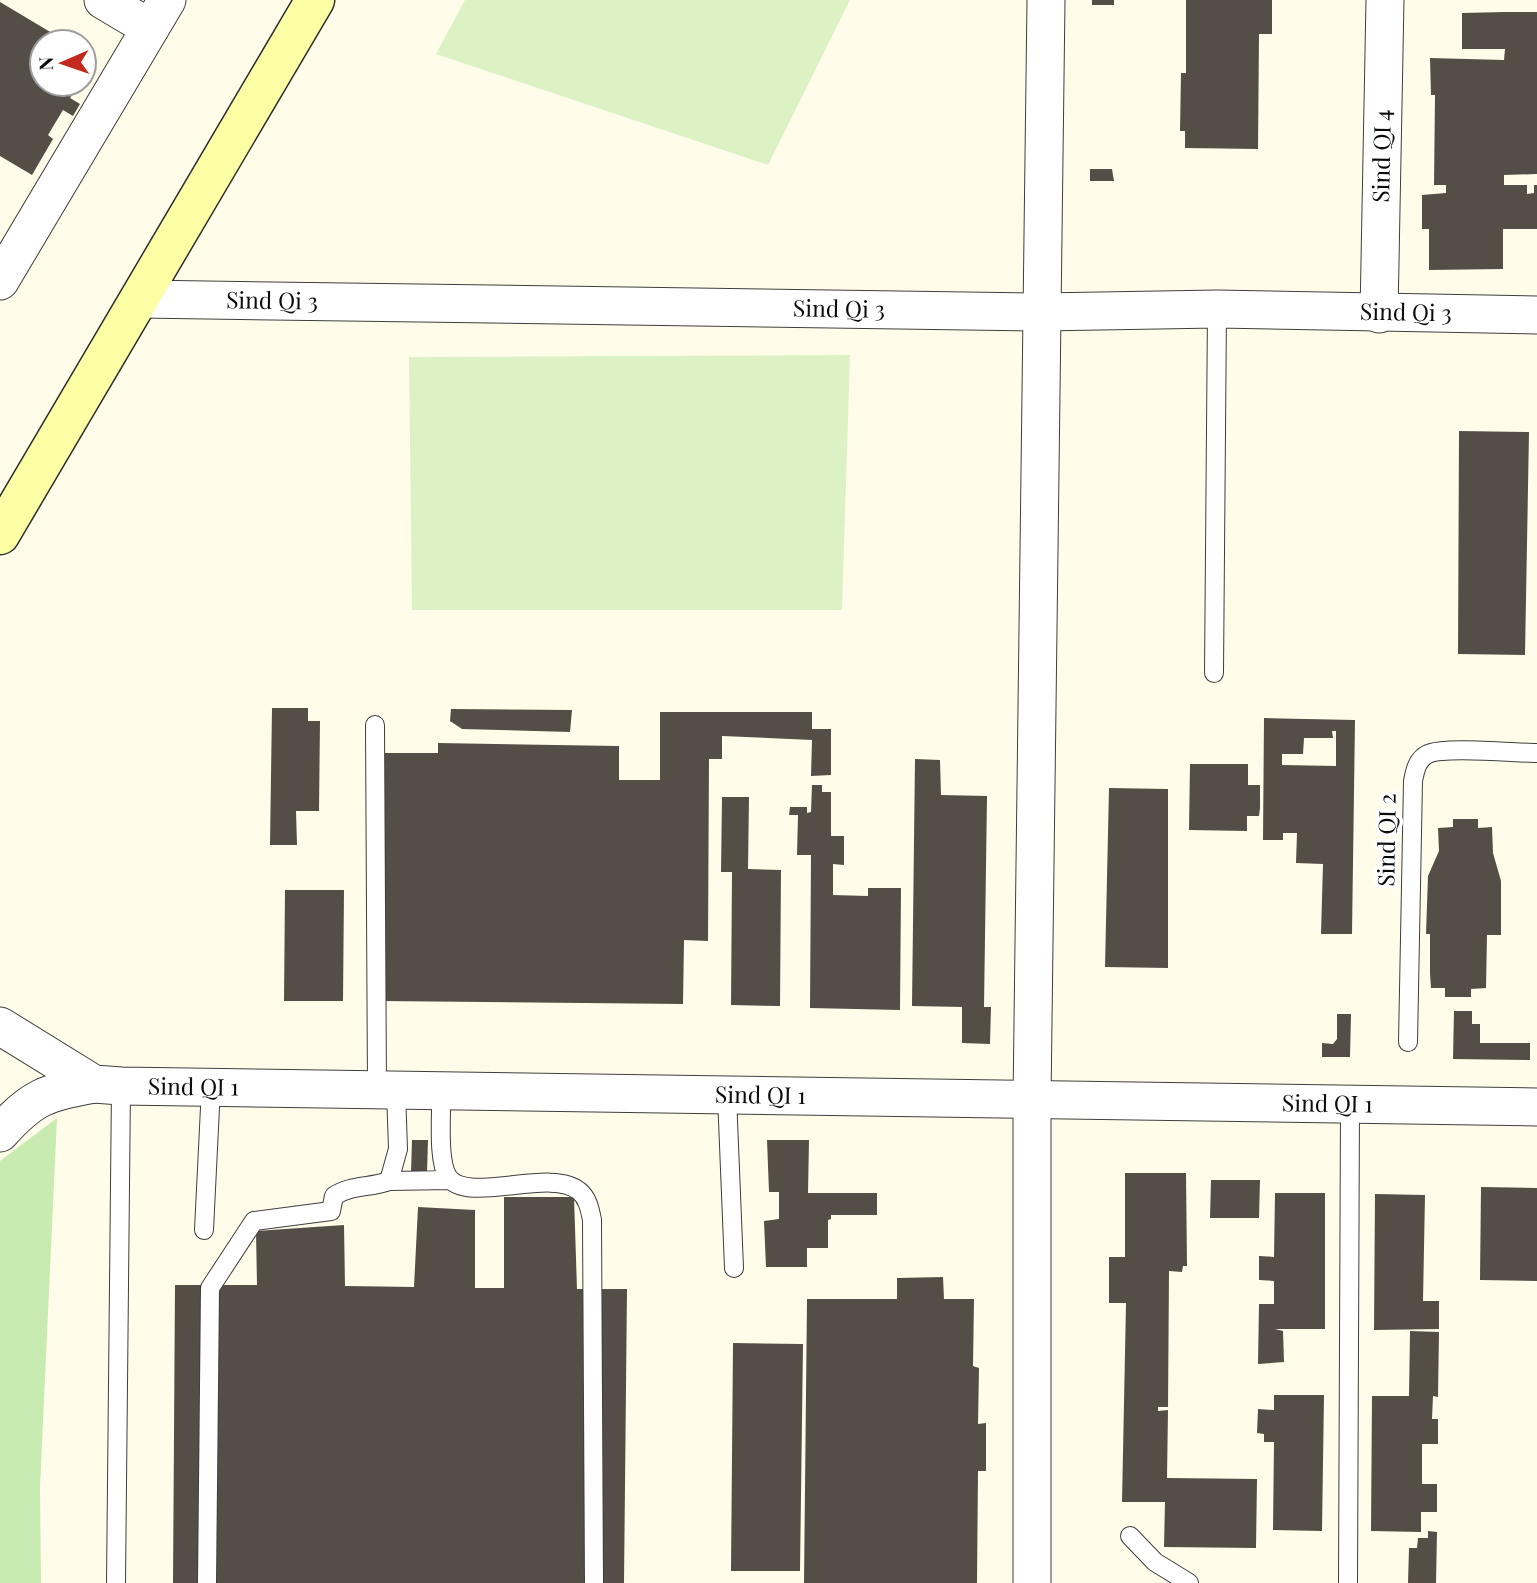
<svg xmlns="http://www.w3.org/2000/svg" width="1537" height="1583" font-family="'Playfair Display',serif">
  <rect width="100%" height="100%" fill="#fffde9"/>
  <!-- green -->
  <path fill="#c8ebb2" d="M57,1118l-17,369 1,96h-41v-422z"/>
  <!-- pitch -->
  <path fill="#dcf1c4" d="M465,0h385l-82,165 -332,-111z
    M850,355l-8,255h-430l-3,-253z"/>
  <!-- building -->
  <path fill="#544e47" fill-rule="evenodd" d="M1092,0h22v5h-22z
    M1186,0h86v34h-13l-1,115 -73,-1v-17h-5l1,-58h5z
    M0,2l67,40h-25v42h36l-8,14 10,6 -7,12 -10,-6 -15,25 5,4 -21,36 -32,-19z
    M1505,12h32v162l-33,1v10h23v9l7,-1v-8h3v44h-34v40l-74,1v-41h-7v-34l24,-2v-8h-12l1,-90h-4l-1,-37 74,2 1,-11h-43v-36z
    M84,52l10,6 -10,17z
    M1090,169h22l2,12h-24z
    M1459,431l70,1 -4,223 -67,-1z
    M272,708h36v13h12l-1,90h-23l1,34h-27z
    M451,709l121,1 -2,22 -108,-3 -12,-8z
    M660,712h152v17h19v46l-20,1 1,-36 -90,-4v23h-13l-1,182 -24,-1 -1,64 -303,-3 3,-248h55v-10l181,3v34h41z
    M1264,718l91,2 -3,214h-31l2,-70 -27,-1 1,-30h-14v7h-20zM1332,731h4v35l-54,-1v-11h21l1,-16h29z
    M915,759l25,1 1,35 46,1 -3,211h7l-1,37 -28,-1v-36l-50,-1z
    M1190,764h58v21h12v23l-1,8h-12v15l-58,-1z
    M812,785h10v7h9v44h13v29l-11,-1v31l35,1v-8h33l-1,122 -90,-2 1,-153h-14l1,-40h-9l1,-8h17v6l4,-1z
    M1109,788l59,1v179l-63,-1z
    M722,797h27l-1,72 33,1 -1,136 -49,-1 1,-133h-11z
    M1453,819h25v9l14,-1 1,26 8,28v54h-14l-1,53 -15,1v8h-26v-9h-14l-1,-14v-40h-4l2,-58 11,-25 -1,-23 15,-1z
    M285,890h59l-1,111h-59z
    M1454,1011h18v13h8v19h50v17l-77,-1z
    M1337,1014h14l-1,43h-28v-14l11,1 4,-5z
    M412,1140h16l-1,33h-16z
    M767,1140h42l-1,53h69v22h-46v4l-3,1v28h-21v19h-41l-2,-46 15,-2v-27h-10z
    M1125,1173h61l1,93h-4l-1,6 -13,-1 -1,136h-10v4l10,-1 -1,68 90,1 -1,69 -92,-1 1,-45h-43l4,-199h-17v-46h16z
    M1211,1180h49l-1,38h-49z
    M1481,1187l56,1v93l-57,-1z
    M1275,1193h50v136h-50l8,2 1,31 -26,2 1,-60h15v-23l-15,-1v-24l15,1z
    M1375,1194l50,1 -2,106h16v28l-65,1z
    M504,1197h70l3,92h50l-3,294h-451l2,-298h82l-1,-54 88,-6 1,61 69,1 4,-80 57,3v78h29z
    M943,1277l1,22h30l-1,67 6,2 -1,56 8,-1v48h-8l-1,112h-173l3,-284h90v-21z
    M1410,1331l29,1 -1,65 -5,-1 -1,23h6v25h-16v40h15v28h-16v20l-50,-1 1,-135h37z
    M733,1343l70,1 -3,227h-69z
    M1274,1395h50l-2,136 -49,-1 1,-88h-10v-8l-7,-1 1,-24 16,1z
    M1428,1531l9,1 -1,51h-28l1,-35h8l1,-10h10z"/>
  <g fill="none" stroke-linecap="round" stroke-linejoin="round">
    <defs>
      <path id="service" d="M1214,673l3,-364
        M375,725l2,365
        M1408,1042l5,-261c2,-10 4,-22 15,-27 16,-8 88,-1 109,-1
        M441,1091c1,22 -4,69 7,86 19,28 103,-10 131,14 9,7 11,19 13,29l2,363
        M727,1096l7,172
        M389,1181l61,-1
        M204,1230l7,-143
        M1130,1536l25,26 34,21
        M116,1583l5,-497
        M207,1583l3,-295 44,-67 77,-10 3,-15c16,-11 36,-8 55,-15l9,-32 -2,-58
        M1348,1583l2,-478"/>
      <g id="minor">
        <path d="M103,0l47,28"/>
        <path d="M0,281l167,-281"/>
        <path id="s1" d="M141,299l900,13 176,-3 320,6"/>
        <path id="s2" d="M1379,314l6,-314"/>
        <path id="s3" d="M0,1026l94,58 27,2 1416,21"/>
        <path d="M0,1133c33,-37 46,-40 94,-49"/>
        <path d="M1032,1583v-482l14,-1101"/>
      </g>
      <path id="secondary" d="M0,535l315,-535"/>
    </defs>
    <!-- service casing -->
    <use href="#service" stroke="#3e3e3e" stroke-width="20"/>
    <!-- minor casing -->
    <use href="#minor" stroke="#3e3e3e" stroke-width="39"/>
    <!-- secondary casing -->
    <use href="#secondary" stroke="#2d2d2d" stroke-width="41"/>
    <!-- service -->
    <use href="#service" stroke="#fff" stroke-width="18"/>
    <!-- minor -->
    <use href="#minor" stroke="#fff" stroke-width="37"/>
    <!-- secondary -->
    <use href="#secondary" stroke="#fdffa4" stroke-width="38"/>
  </g>
  <g text-anchor="middle" stroke-width="7" stroke-linejoin="round" paint-order="stroke">
    <!-- street labels -->
    <g font-size="23" fill="#0b0b0b" stroke="#fff">
      <text dy="8" stroke="none"><textPath href="#s2" startOffset="158">Sind QI 4</textPath></text>
      <text dy="8" stroke="none"><textPath href="#s1" startOffset="131">Sind Qi 3</textPath></text>
      <text dy="8" stroke="none"><textPath href="#s1" startOffset="698">Sind Qi 3</textPath></text>
      <text dy="8" stroke="none"><textPath href="#s1" startOffset="1265">Sind Qi 3</textPath></text>
      <text transform="translate(1387 840) rotate(-89)" y="8">Sind QI 2</text>
      <text dy="8" stroke="none"><textPath href="#s3" startOffset="210">Sind QI 1</textPath></text>
      <text dy="8" stroke="none"><textPath href="#s3" startOffset="777">Sind QI 1</textPath></text>
      <text dy="8" stroke="none"><textPath href="#s3" startOffset="1344">Sind QI 1</textPath></text>
    </g>
  </g>
  <!-- north arrow -->
  <g transform="translate(63 63) rotate(268)"><circle r="33" fill="#ffffff" stroke="#9d9d9d" stroke-width="2"/>
  <path d="M0-5L12 26L0 18L-12 26Z" fill="#c12a1d"/>
  <text y="-10" font-size="19" font-weight="bold" text-anchor="middle" fill="#0b0b0b">N</text>
  </g>
</svg>
